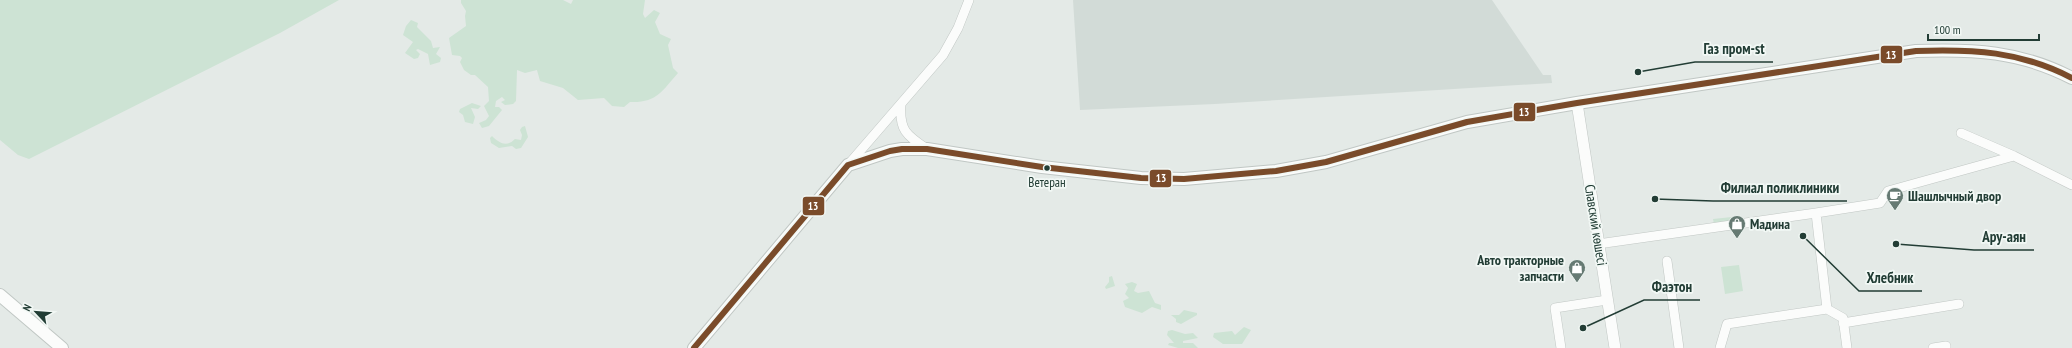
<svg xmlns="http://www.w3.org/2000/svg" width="2072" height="348" font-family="'PT Sans Narrow',sans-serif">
  <rect width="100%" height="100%" fill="#e4eae7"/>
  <!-- built -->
  <path fill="#d2dbd7" d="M1073,0h419l51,75h8l1,8 -337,21 -135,6z"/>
  <!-- green -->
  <path fill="#cde3d4" d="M0,0h339l-59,33 -251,126 -11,-4 -18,-15z
    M461,0h102l8,4 2,-4h72l-2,14 2,4 9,-8 6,3 -5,9 5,12 11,5 -3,6 5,23 5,5c-16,18 -21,30 -48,29l-6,5 -12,-1 -8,-8 -26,2 -15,-12 -23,-7 -3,-11 -12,3 -8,-3 -1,31 -3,3 -8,1 -4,-3 4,-2 -3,-3 -6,4 -1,6h4l3,3 -13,16 -7,2 -3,-5 7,-3 3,-4 -5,-10 5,-5 -1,-14 -13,-12h-4l-7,-5 -4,-8 2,-4 -2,-2 -8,-1 -3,-17 17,-12 -1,-10 1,-5 -5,-8z
    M411,20l7,3 -1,4 14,14 2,7 7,-1 -4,7 5,4 -1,4 -10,3 -2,-11 -10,-5 -2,1 4,4 -2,4 -4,1 -9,-6 8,-11 -10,-7 3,-9z
    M472,103l9,3 -3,3 -7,-1 4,9 -2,7 -8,-2 -2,-7 -4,-3 1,-3z
    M525,126l3,11 -7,11 -5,1 -4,-3 -13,2 -8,-5 -1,-5 2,-2c8,8 15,11 23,3l6,1 1,-5 -2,-5 2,-3z
    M1741,216l-4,5 -23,3 -1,-5z
    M1739,265l4,26 -18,3 -4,-27z
    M1112,276l3,10 -9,3 -1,-2 4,-5v-5z
    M1132,282l5,2 -3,7 4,2 11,-2 6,12 6,2v5l-9,-3 -10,6 -17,-6 -2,-6 6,-3 -4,-4 3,-6 -3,-4z
    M1184,310l13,3v2l-16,9 -5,-2v-3l-5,-4h8z
    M1244,327l7,3 -9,14h-19l-10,-7 1,-4 18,-2 3,4z
    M1172,330l13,4 8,-1 5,5 -15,3v2h10l5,5h-20l-10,-3 1,-2h5l-7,-8 1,-4z"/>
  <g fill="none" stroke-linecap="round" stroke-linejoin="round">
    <defs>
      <path id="minor" d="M901,104c-2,26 5,31 26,45
        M1961,133l53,23 58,29
        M848,165l95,-110 15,-27 11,-28
        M1816,213l64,-10 8,-12 126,-35
        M1598,244l218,-31 11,96 16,9 4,30
        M1667,261l12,87
        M1843,323l116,-19
        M1561,348l-6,-40 52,-8
        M1720,348l7,-24 100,-15
        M1933,348l13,-2v2"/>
      <path id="tertiary" d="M1577,103l38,245"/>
      <path id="secondary" d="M0,295l62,53
        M694,348l154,-183 42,-14 12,-2h25l115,18 99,11 43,1 92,-8 50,-9 141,-40 110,-19 339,-52c57,-2 104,0 156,27"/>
    </defs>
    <!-- minor casing -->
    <use href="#minor" stroke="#c1c7c4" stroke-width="10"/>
    <!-- tertiary casing -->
    <use href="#tertiary" stroke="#c1c7c4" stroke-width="12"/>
    <!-- secondary casing -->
    <use href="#secondary" stroke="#c0c7c4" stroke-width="14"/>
    <!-- minor -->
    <use href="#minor" stroke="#fbfcfb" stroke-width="9"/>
    <!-- tertiary -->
    <use href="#tertiary" stroke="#fbfcfb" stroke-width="11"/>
    <!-- secondary -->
    <use href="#secondary" stroke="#fbfcfb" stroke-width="12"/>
    <defs>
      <path id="bus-1" d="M694,348l154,-183 42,-14 12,-2h25l115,18 99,11 43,1 92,-8 50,-9 141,-40 110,-19 339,-52c57,-2 104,0 156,27"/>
    </defs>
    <!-- bus-1 casing -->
    <use href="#bus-1" stroke="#f2f8f5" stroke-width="9"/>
    <!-- bus-1 -->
    <use href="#bus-1" stroke="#7a4b2a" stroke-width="6"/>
  </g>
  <!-- icons -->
  <defs>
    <symbol id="cafe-pin" viewBox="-11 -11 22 30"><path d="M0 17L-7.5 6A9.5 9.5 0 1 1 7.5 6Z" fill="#667a73" stroke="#f2f8f5"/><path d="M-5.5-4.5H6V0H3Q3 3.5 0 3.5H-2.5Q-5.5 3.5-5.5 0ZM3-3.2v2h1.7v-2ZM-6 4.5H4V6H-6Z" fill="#fff"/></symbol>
    <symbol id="shop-pin" viewBox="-11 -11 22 30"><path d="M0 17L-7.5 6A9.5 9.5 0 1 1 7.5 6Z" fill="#667a73" stroke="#f2f8f5"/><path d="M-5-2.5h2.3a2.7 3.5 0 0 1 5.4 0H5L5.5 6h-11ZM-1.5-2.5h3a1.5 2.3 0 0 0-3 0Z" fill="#fff"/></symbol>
  </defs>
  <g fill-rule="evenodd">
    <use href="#cafe-pin" x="1885" y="186" width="20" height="27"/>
    <use href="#shop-pin" x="1727" y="214" width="20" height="27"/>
    <use href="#shop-pin" x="1567" y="258" width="20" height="27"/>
  </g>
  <!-- markers -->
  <circle fill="#223d35" stroke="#f2f8f5" stroke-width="1.5" cx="1047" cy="168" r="3.5"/>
  <g text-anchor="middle" stroke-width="3.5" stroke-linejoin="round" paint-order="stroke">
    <!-- bus labels -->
    <g font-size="13" fill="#223d35" stroke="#f2f8f5">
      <text x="1047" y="187">Ветеран</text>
    </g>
    <!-- poi labels -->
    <g font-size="14" font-weight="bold" fill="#223d35" stroke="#f2f8f5" text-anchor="start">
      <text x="1908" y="201">Шашлычный двор</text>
      <text x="1750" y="229">Мадина</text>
      <text x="1564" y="265" text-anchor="end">Авто тракторные<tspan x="1564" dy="16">запчасти</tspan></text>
    </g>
    <!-- street labels -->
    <g font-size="14" fill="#223d35" stroke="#f2f8f5">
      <text transform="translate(1596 225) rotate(81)" y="5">Славский көшесі</text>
    </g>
  </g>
  <!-- callouts -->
  <path fill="none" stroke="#223d35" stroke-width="1.5" d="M1638 72L1695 62H1773M1655 199L1713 201H1847M1896 244L1974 250H2034M1803 236L1859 291H1922M1583 328L1644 300H1700"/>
  <g fill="#223d35" stroke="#f2f8f5" stroke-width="1.5">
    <circle cx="1638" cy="72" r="4"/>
    <circle cx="1655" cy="199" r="4"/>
    <circle cx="1896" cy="244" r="4"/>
    <circle cx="1803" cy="236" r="4"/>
    <circle cx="1583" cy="328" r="4"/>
  </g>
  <g font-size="15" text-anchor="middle" font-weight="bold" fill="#223d35" stroke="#f2f8f5" stroke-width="3.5" stroke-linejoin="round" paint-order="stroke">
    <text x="1734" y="54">Газ пром-st</text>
    <text x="1780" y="193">Филиал поликлиники</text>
    <text x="2004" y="242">Ару-аян</text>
    <text x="1890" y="283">Хлебник</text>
    <text x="1672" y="292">Фаэтон</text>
  </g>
  <g stroke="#f2f8f5" stroke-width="1.5">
    <rect x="1880" y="45" width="23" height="19" rx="4" fill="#7a4b2a"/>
    <rect x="1513" y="102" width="23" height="20" rx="4" fill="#7a4b2a"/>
    <rect x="1149" y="169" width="23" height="19" rx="4" fill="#7a4b2a"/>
    <rect x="802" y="196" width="23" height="20" rx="4" fill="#7a4b2a"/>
  </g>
  <g font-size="11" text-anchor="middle" font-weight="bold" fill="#fff">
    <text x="1891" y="59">13</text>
    <text x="1524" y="116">13</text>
    <text x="1161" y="182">13</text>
    <text x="813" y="210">13</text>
  </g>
  <!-- north arrow -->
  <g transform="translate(36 312) rotate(296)" stroke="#f2f8f5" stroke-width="3" paint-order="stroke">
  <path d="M0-3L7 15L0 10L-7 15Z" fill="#223d35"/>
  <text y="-6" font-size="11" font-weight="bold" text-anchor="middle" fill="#223d35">N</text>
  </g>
  <!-- scale -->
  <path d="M1928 34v6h111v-6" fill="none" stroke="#223d35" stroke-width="2"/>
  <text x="1934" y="34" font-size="12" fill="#223d35" stroke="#f2f8f5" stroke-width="3" paint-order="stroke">100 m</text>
</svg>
